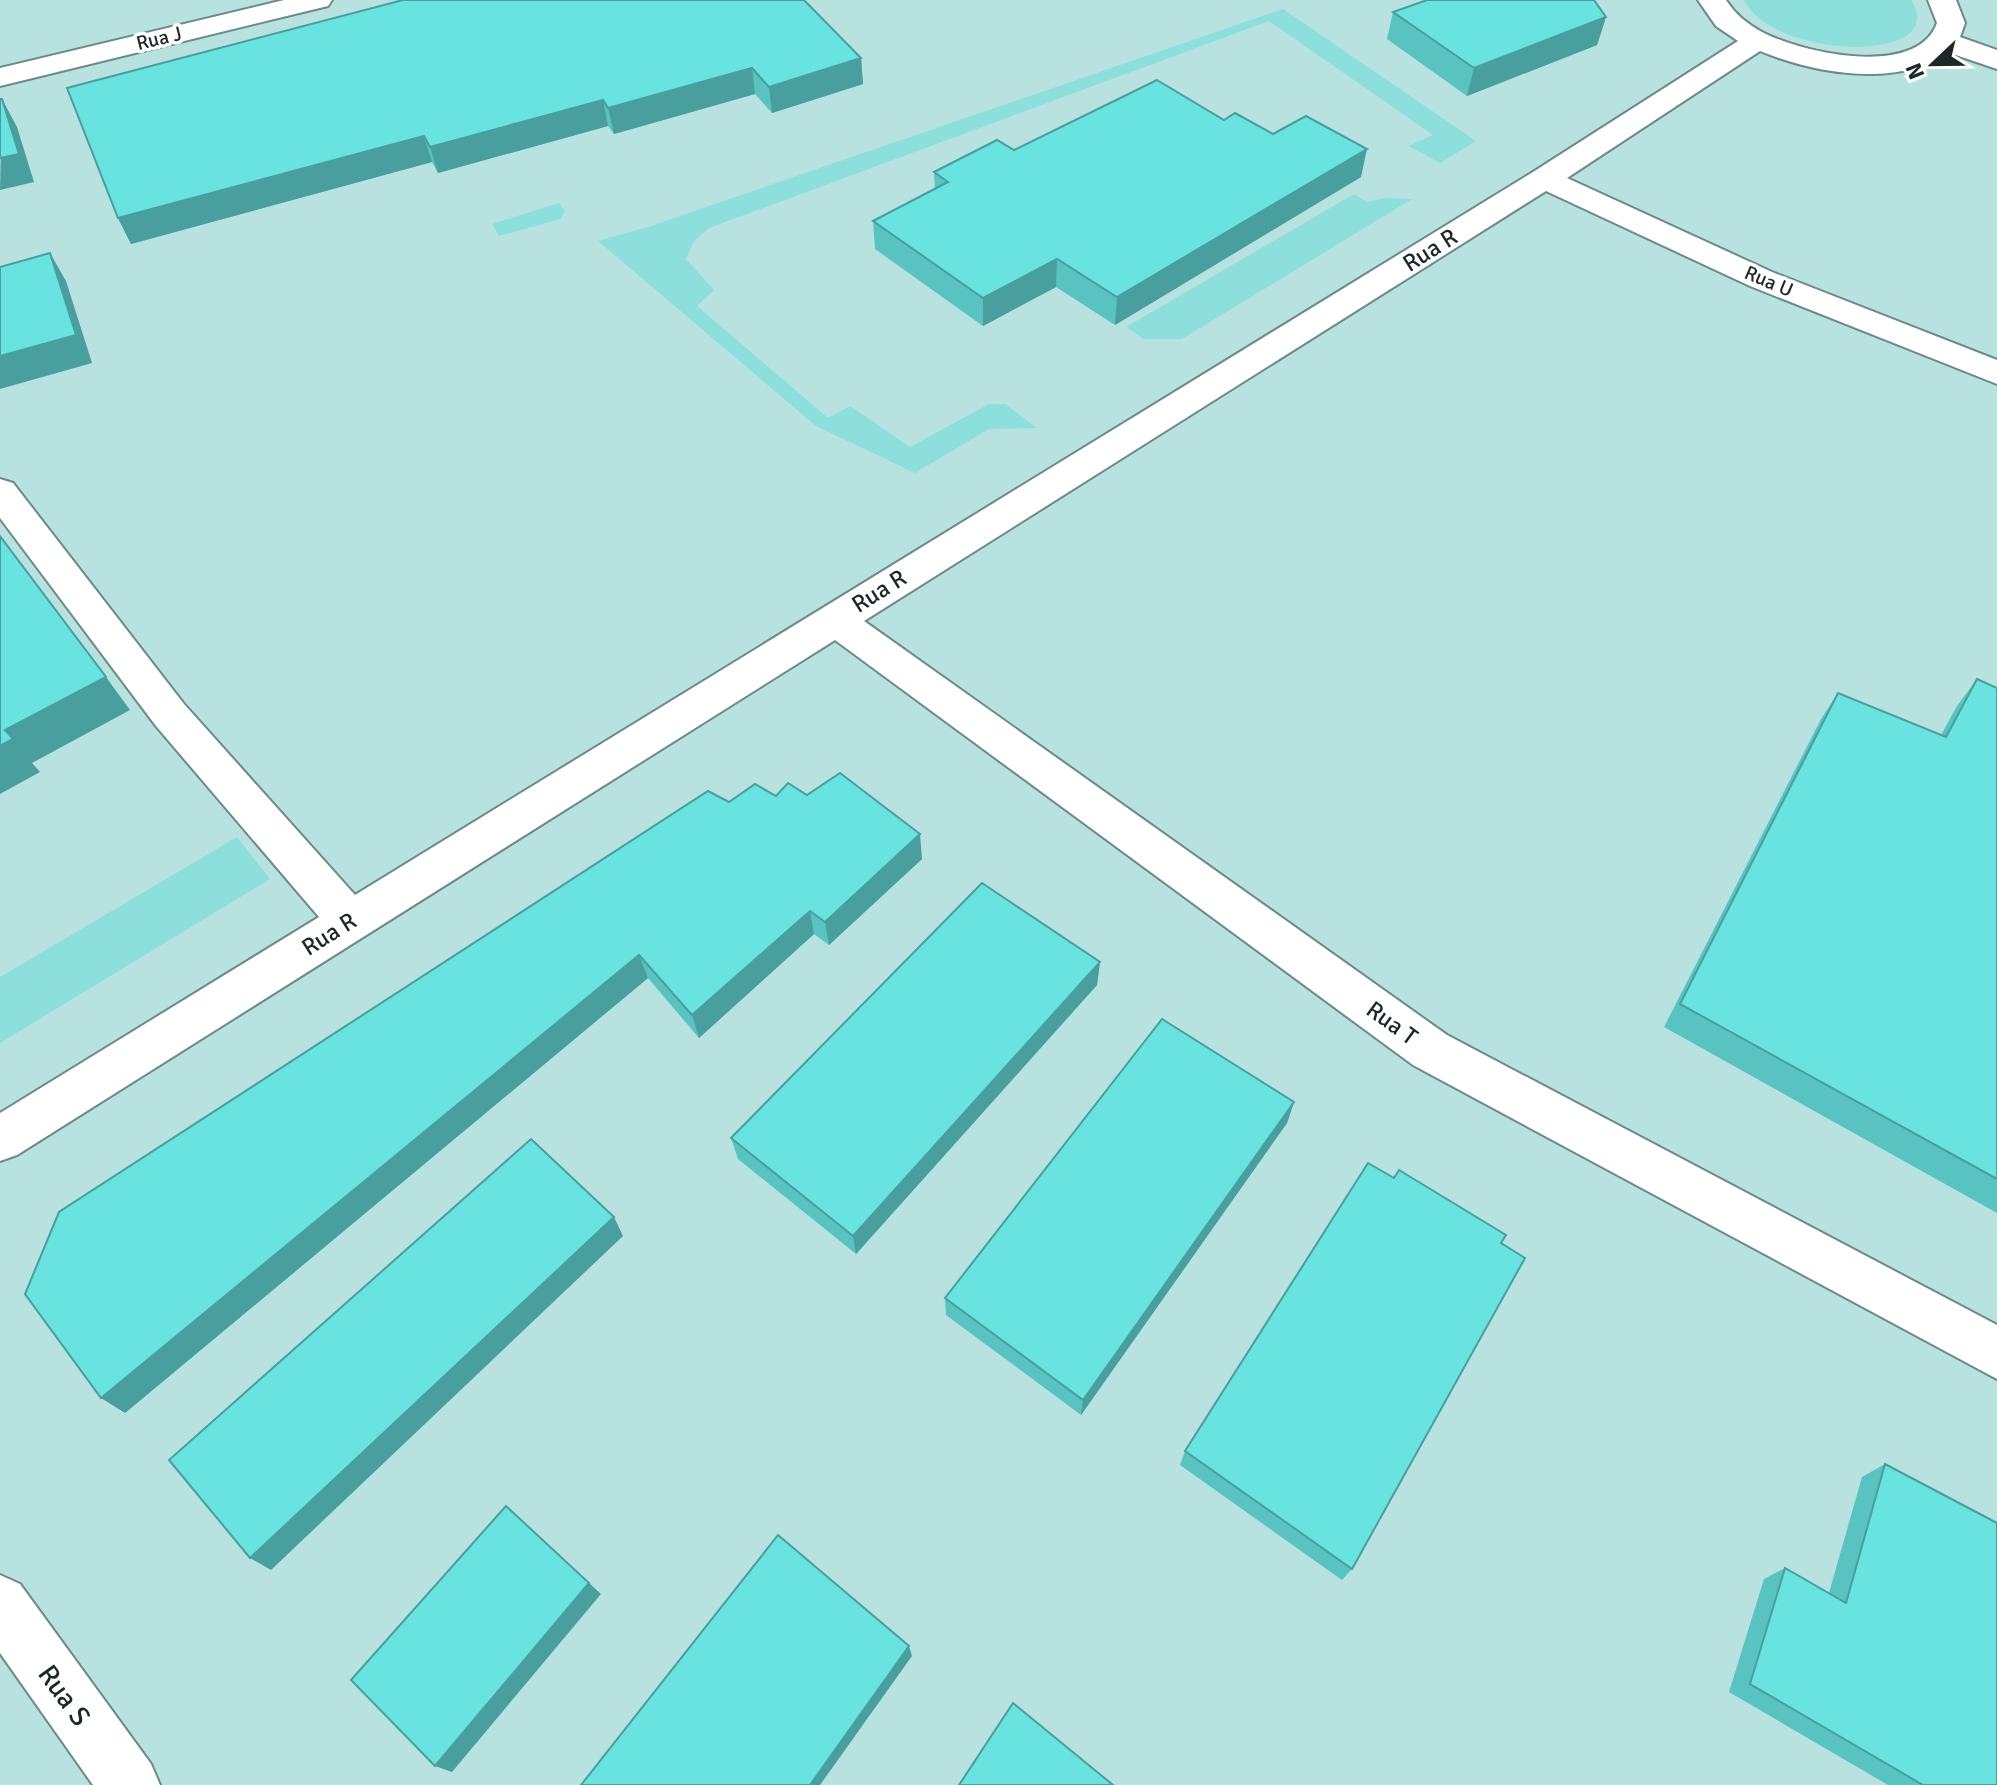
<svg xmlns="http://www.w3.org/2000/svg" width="1997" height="1785" font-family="Signika,sans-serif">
  <rect width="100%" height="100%" fill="#caecea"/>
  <!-- built -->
  <path fill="#b7e2e0" d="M0,0h1997v1785h-1997z"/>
  <!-- green -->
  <path fill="#8ddfdc" d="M1744,0h167c42,64 -137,61 -167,0z
    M1283,9l193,132 -36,22 -32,-17 25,-11 -164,-114 -560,207 -15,13 -8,18 28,31 -17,16 131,112 22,-12 60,41 79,-43h16l32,24 -48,1 -74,44 -99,-47 -218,-185 50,-14z
    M1354,194l13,8 18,-4 27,1 -230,140h-38l-18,-12z
    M559,203l6,8 -4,8 -62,17 -7,-12z
    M237,837l33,42 -270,164v-66z"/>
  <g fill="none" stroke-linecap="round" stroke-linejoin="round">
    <defs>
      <path id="minor" d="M284,0h48l-4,6 -328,80v-18z
        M1698,0h28c9,14 21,24 36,32 40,21 155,47 175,-9l-9,-23h28l9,23 -5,14 37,13v19l-50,-17c-49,37 -134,21 -187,-1l-193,127 205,94 225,88v24l-247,-98 -204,-95 -682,430 583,414 550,290v54l-584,-314 -578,-425 -818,515 -17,6v-48l319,-196 -163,-191 -156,-208v-39l13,4 171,221 171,191 1178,-723 205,-131 -22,-15z
        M0,1575l20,9 131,180 9,21h-67l-93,-132z"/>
    </defs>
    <!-- minor casing -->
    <use href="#minor" stroke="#6b8a89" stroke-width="4"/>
    <!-- minor -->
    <use href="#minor" fill="#fff" fill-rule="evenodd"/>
  </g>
  <!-- wall -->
  <path fill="#59c3c1" d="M447,1l414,57 2,26 -91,29 -17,-19 -141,40 -6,-8 -170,47 -6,-11 -301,82 -13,-26z
    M1393,12l213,5 -9,28 -130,51 -80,-57z
    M1224,120l49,14 88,43 -246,148 -59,-38 -73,39 -108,-77 -2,-28 62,-32 -1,-17 80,-22z
    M1977,679l20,9v525l-333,-186 157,-308 17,-26 103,42 16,-29z
    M807,795l115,64 -93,86 -15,-11 -115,104 -51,-60 -523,435 604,-611 47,-6z
    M1100,962l-3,23 -241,269 -118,-95 -7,-21z
    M1294,1102l-7,21 -206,292 -135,-100 -1,-17z
    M1501,1243l-149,326 -10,11 -162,-115 5,-14z
    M1885,1464l112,321h-109l-159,-93 35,-113 21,-11 44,25 33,-116z"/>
  <!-- shaded-wall -->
  <path fill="#499f9d" d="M1606,17l-9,28 -130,51 7,-28z
    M861,58l2,26 -91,29 -3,-26z
    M752,68l3,26 -141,40 -6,-26z
    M2,99l15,28 17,55 -34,8z
    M603,100l5,26 -170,47 -8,-26z
    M424,136l8,26 -301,82 -13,-26z
    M1367,149l-6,28 -246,148 2,-28z
    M50,253l16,28 26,82 -92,26v-33z
    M1057,259l-1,28 -73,39v-28z
    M106,677l24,33 -98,53 8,9 -40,22v-48l5,-16z
    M920,834l2,25 -93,86 -4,-23z
    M810,911l4,23 -115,104 -7,-23z
    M639,955l9,23 -523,435 -24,-15z
    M1100,962l-3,23 -241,269 -3,-18z
    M1294,1102l-7,21 -206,292 2,-15z
    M614,1217l9,19 -352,334 -21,-12z
    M589,1583l12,11 -149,178 -17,-6z
    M909,1646l3,10 -92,129h-10z"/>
  <!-- building -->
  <path fill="#68e3e0" stroke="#499f9d" stroke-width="2" d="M403,0h401l57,58 -92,29 -17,-19 -144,40 -5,-8 -173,47 -6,-11 -306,82 -51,-130z
    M1427,0h167l12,17 -132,51 -81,-56z
    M1157,80l67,40 11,-7 38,21 33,-18 61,33 -250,148 -60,-38 -74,39 -110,-77 75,-39 -14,-10 63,-32 17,10z
    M0,99h2l17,55 -19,4z
    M50,253l26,82 -76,21v-89z
    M0,536l106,141 -101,53 8,9 -13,7z
    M1977,679l20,9v491l-317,-175 158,-311 108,44z
    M840,773l80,61 -95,88 -15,-11 -118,104 -53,-60 -538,443 -76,-104 34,-82 649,-421 21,11 26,-18 21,12 12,-13 19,12z
    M982,883l118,79 -247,274 -122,-98z
    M1162,1019l132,83 -211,298 -138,-102z
    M531,1139l83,78 -364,341 -81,-98z
    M1368,1163l26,15 5,-8 107,65 -5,8 24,15 -173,311 -167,-118z
    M1885,1464l112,59v262h-74l-173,-101 35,-116 61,35z
    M506,1506l83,77 -154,183 -84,-86z
    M778,1535l131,111 -99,139h-229z
    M1013,1703l100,82h-154z"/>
  <g text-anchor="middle" stroke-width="7" stroke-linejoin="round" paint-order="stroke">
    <!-- far-street labels -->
    <g font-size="20" fill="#1b2827" stroke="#fff">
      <text transform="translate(159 38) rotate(-14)" y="7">Rua J</text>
      <text transform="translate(1769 281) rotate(23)" y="7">Rua U</text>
    </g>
    <!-- street labels -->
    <g font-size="24" fill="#1b2827" stroke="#fff">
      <text transform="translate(1430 250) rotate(-32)" y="8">Rua R</text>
      <text transform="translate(879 591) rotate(-32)" y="8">Rua R</text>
      <text transform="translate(329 934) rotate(-32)" y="8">Rua R</text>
      <text transform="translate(1392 1023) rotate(36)" y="8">Rua T</text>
    </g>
    <!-- near-street labels -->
    <g font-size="28" fill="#1b2827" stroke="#fff">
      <text transform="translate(65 1695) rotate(54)" y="10">Rua S</text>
    </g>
  </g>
  <!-- north arrow -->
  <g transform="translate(1933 64) rotate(248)" stroke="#ffffff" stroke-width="6" paint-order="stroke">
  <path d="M0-6L14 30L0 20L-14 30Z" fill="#1b2827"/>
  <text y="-12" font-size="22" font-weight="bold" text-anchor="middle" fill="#1b2827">N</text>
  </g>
</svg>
